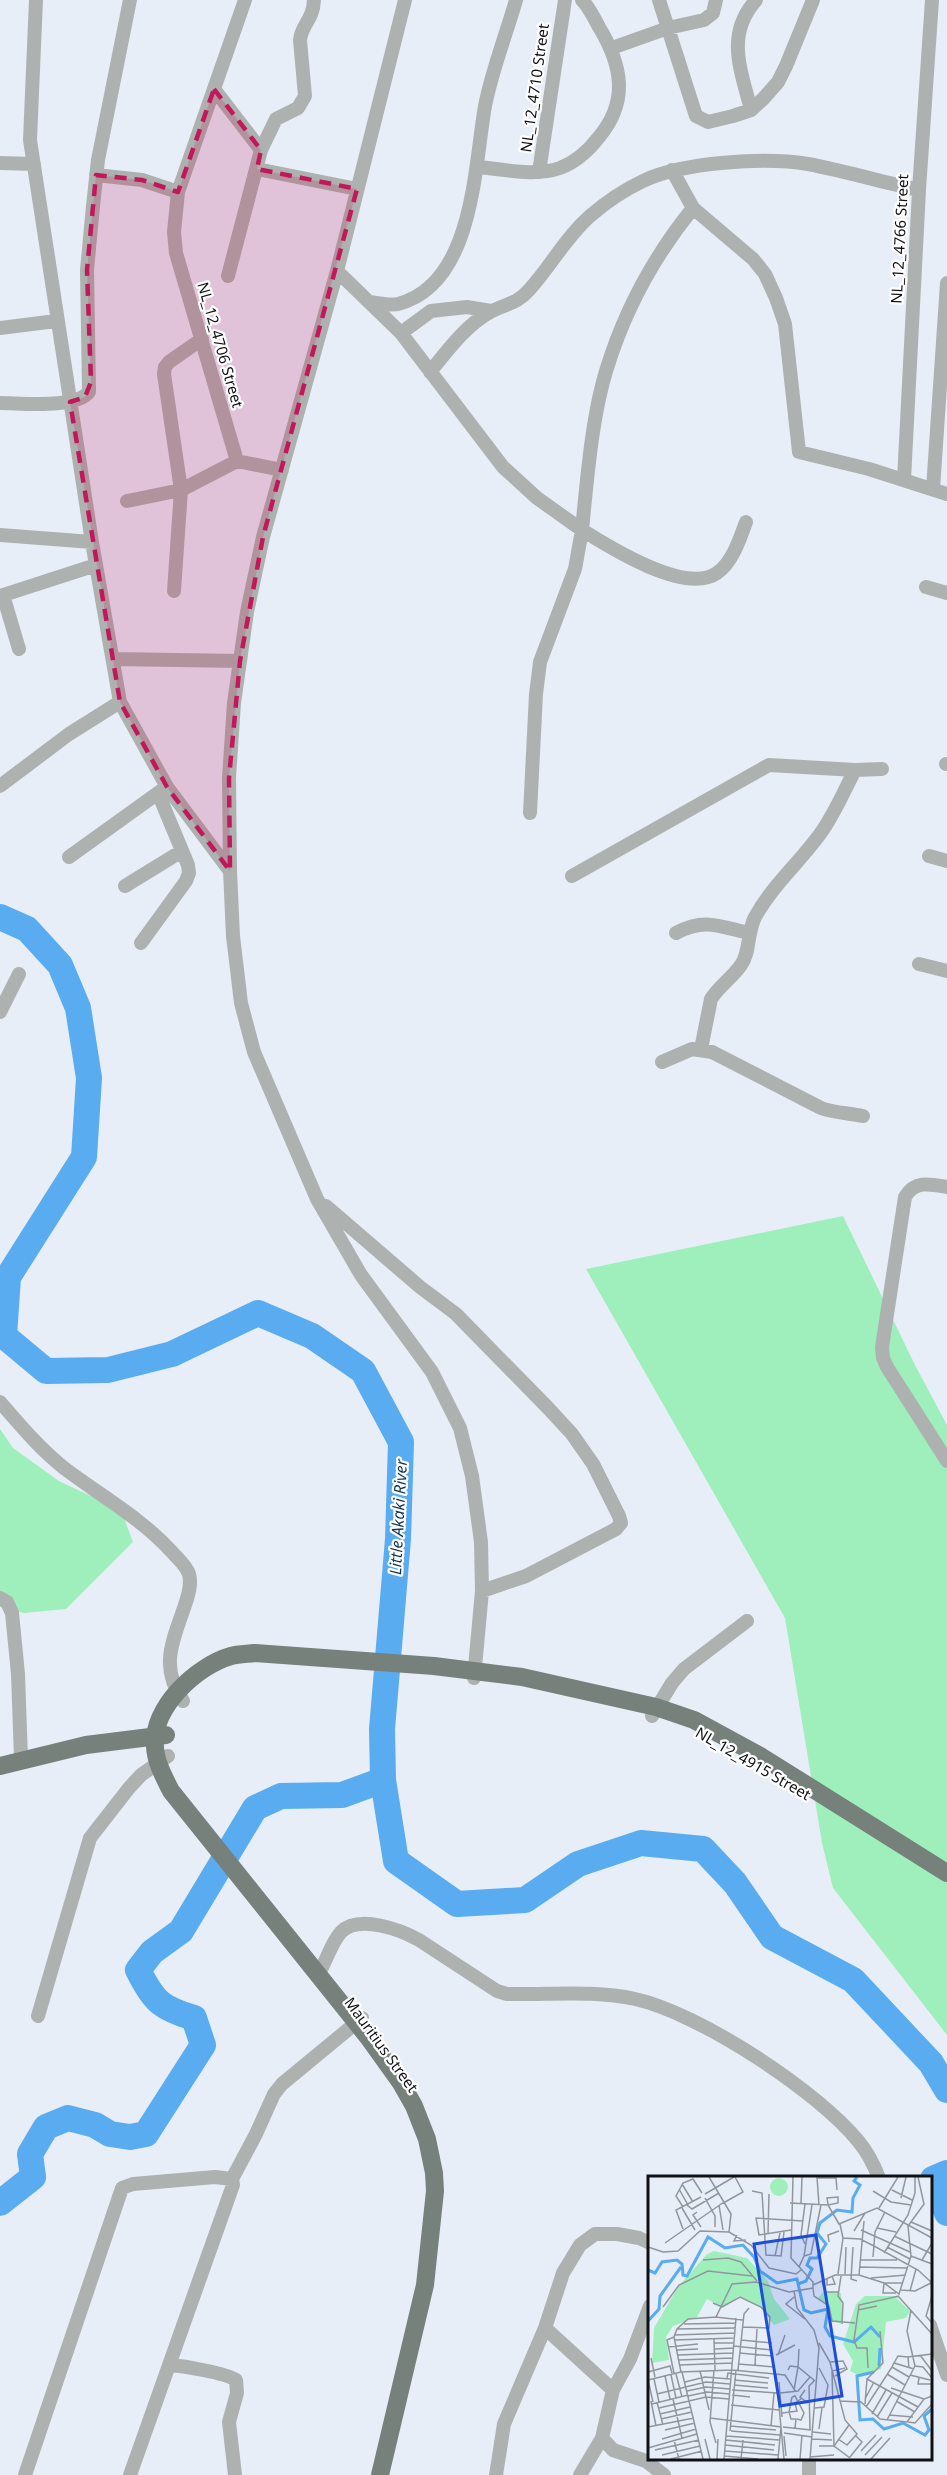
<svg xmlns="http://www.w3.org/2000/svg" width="947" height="2475" font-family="'Noto Sans',sans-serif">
  <rect width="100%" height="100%" fill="#e8eef8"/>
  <!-- green -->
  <path fill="#9fefbd" d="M843,1216l72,149 32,60v610l-114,-147 -11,-45 -37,-225 -199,-349z
    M0,1429l13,19 46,33 34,16 31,21 9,24 -67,67 -42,4 -24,-6z"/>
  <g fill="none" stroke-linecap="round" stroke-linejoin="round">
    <!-- river -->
    <path stroke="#58acef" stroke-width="26" d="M0,917l27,12 33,36 18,43 11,70 -5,79 -76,120 -4,59 42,35 62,-1 64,-16 86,-41 54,23 51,35 38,71 -3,97 -16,190 1,51 13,81 61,43 68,-4 53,-36 63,-21 62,6 32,34 37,54 81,43 78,83 16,27
      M947,2173l-14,6 14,34
      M0,2203l33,-26 -3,-23 16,-27 22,-9 27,7 15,9 20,3 16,-3 57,-89 -9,-27c-33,-10 -40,-16 -56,-48l14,-18 29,-21 74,-123 26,-12 61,-1 41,-15"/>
    <!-- minor -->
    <path stroke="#adb2b0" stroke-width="14" d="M36,0l-6,140 62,402 28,160 47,85 63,84
      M245,0l-67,192 -4,40 2,21 61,208 45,9
      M405,0l-68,271 -74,266 -16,75 -13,91 -5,75 1,93 3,65 8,67 13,49 63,147 44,76 71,97 28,56 12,48 9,66 1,49 -8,87
      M659,0l37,116 12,6 25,-6 18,-6 12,-11 15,-17 8,-16 27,-66
      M612,48l56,-20 36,-8 9,-7 3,-13
      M214,89l47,61 -33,126
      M751,110c-10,-40 -26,-75 5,-110
      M261,150l15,-31 22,-11 7,-12 -5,-56c2,-17 13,-19 14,-40
      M0,163l34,1
      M477,167c27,2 57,10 83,1 16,-6 29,-18 39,-31 30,-36 23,-72 0,-110 -5,-9 -10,-20 -17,-27
      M257,169l100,20
      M672,170l21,38 60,51 12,15 11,24 9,26 14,128 70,17 78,25
      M539,172l26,-172
      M96,175l46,5 36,12
      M337,271l64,62 102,134 34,31 45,32c5,-50 10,-115 25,-162 18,-58 48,-113 86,-160
      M370,302c9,1 20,4 28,2 76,-20 76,-136 87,-198 7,-36 21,-71 31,-106
      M0,328l56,-7
      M401,333l30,-22 36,-4 24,4
      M430,372c17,-21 36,-47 60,-60 15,-8 27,-8 39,-22 22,-24 36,-52 61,-74 15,-13 34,-26 53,-35 39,-19 122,-24 165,-17 37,7 74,18 111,26
      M0,403c22,0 75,6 89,-11l-2,-122 6,-64 5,-46 32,-160
      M904,480l15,-290 13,-190
      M933,489l14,-206
      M127,501l54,-11 56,-29
      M0,535l92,7
      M926,587l21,6
      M174,591l7,-101 -17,-116 1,-7 4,-5 33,-23
      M3,595l16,54
      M0,596l96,-31
      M113,659l127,2
      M946,764h1
      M0,786l69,-52 51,-32
      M530,813l6,-119 4,-32 35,-93 7,-39c27,17 103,65 135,43 15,-10 23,-34 29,-51
      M929,856l18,5
      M69,857l96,-69
      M572,876l197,-111 86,5 27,-1
      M125,886l57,-35
      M676,933c28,-15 43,-7 72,0
      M141,943l45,-62 3,-8 -1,-8 -30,-72
      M919,964l28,7
      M0,1012l19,-38
      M701,1049l10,-50c8,-13 21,-21 30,-34 9,-12 6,-32 14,-48 17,-31 44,-54 65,-83 14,-19 24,-43 35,-64
      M662,1062l30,-13 20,3 109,56c14,5 28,5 42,8
      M947,1187c-17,-3 -32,-7 -42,10l-23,150 1,11 4,9 60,94
      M326,1206l94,81 36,27 93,95 23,25 21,30 26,52 2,7 -5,6 -90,47 -44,15
      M0,1402c20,23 40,47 64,66 37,28 77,50 108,84 6,7 14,13 17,22 3,10 -1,22 -4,31 -12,36 -26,61 -2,96
      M0,1598l7,4 5,11 6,61 3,85
      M652,1716l20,-33 12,-14 63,-48
      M318,1975c8,-13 13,-32 23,-43 18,-18 60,-2 78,8l78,51 10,3c43,1 86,-4 128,5 64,14 183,92 224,143 9,11 15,23 20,36
      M38,2016l52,-178 39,-50 12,-13 27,-19
      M930,2325l17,50
      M545,2328l68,62
      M170,2365c13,1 56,8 66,15l1,13 -8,29 6,53
      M602,2438l11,12 33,11 18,14
      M25,2475l97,-287 11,-4 82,-7 17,2
      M130,2475l103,-290 -1,-6 24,-45 18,-40 8,-10 80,-66
      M496,2475l8,-51 41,-96 18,-55 17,-28 15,-11h22l22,4 11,5
      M580,2475l22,-37 11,-48 17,-31 20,-53
      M809,2475v-17"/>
    <!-- major -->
    <path stroke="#77817c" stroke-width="18" d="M0,1766l86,-21 80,-10
      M380,2475l45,-190 10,-94 -1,-18 -7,-34 -13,-33 -13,-23 -33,-46 -197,-246c-7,-14 -15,-28 -16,-44 -4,-39 41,-81 76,-91 7,-2 16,-2 24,-3l179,13 88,11 134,30 38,13 68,37 185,116"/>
  </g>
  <!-- marked area -->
  <path fill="#c2185b" fill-opacity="0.2" stroke="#c2185b" stroke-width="4.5" stroke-dasharray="12 8" stroke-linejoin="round" d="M214,89l47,61 -4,19 100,20 -94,348 -23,124 -11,117 1,93 -63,-84 -47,-85 -50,-300 15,-5 6,-15 -4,-112 9,-95 46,5 36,12z"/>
  <g text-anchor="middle" stroke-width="4.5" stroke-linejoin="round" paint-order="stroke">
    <!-- street labels -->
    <g font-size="15" fill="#0f1114" stroke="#fff">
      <text transform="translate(535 88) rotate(-82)" y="5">NL_12_4710 Street</text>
      <text transform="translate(900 239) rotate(-87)" y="5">NL_12_4766 Street</text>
      <text transform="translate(220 345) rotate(74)" y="5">NL_12_4706 Street</text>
      <text transform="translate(753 1764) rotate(30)" y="5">NL_12_4915 Street</text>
      <text transform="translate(381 2045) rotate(54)" y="5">Mauritius Street</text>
    </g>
    <!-- water labels -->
    <g font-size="16" font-style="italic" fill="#11344f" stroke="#fff">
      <text transform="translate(398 1517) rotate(-87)" y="6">Little Akaki River</text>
    </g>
  </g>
  <!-- overview -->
  <g transform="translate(648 2176)">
    <rect width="284" height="284" fill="#e8eef8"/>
    <path d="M122 11a9 9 0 1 1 18 0a9 9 0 1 1-18 0ZM66,75l33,7 21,23 6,18 16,20 -16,6 -13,-17 -22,-12 -16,12 -16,-9 -10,18 -24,9 -7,11 3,23 -17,3 2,-35 24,-41 29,-33zM176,115l17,2 2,31 -11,-3 -3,-16 -11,-7zM217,120h29l16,15 -4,7 -20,4 -5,47 -21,7 -10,-5 3,-10 -10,-17 13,-40z" fill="#9fefbd"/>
    <path fill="none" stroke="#58acef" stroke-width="3" d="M0,94l7,3 7,-11 15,-2 5,4 1,11 4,1 21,-39 17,11 18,-3 11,12 6,14 17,12 20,-4 7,31 7,3 17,-4 -3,18 5,9 24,6 17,-15 9,10M150,108l8,-3 6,-12 -5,-4 3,-7h7l9,-14 -9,-11 3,-10 17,-13 15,2 1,-14 7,-13 -6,-4 3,-4M0,145l11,-12 1,-13 21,-29M231,190l1,-18M226,196l-17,4 3,44 13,-1 11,10 19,-6 22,12 4,-5 -5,-14 8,-7"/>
    <path fill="none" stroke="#91969d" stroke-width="1.5" d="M61,1l22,37 -2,18M169,1l2,28M169,2h19l1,12M34,8l11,18M31,13l9,16M244,14l20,10M104,15l10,2 4,62 15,1 3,-24M225,15l18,11 20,3M57,18l29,-17M57,22l10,18v11M253,22l5,-21M77,26l18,-10 -8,-15M142,27l38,2 11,19 38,-16 55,30M153,28l1,-27M157,28l-4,31 4,9M180,28l-1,-6 11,-1v6l-10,2M39,29l5,4 27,-16M71,29l4,25M35,31l-7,-11 7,-13 10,-4 9,14M34,32l13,22M231,32l19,-31M49,36l-4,3 8,12M263,46l21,9M192,48l3,14 17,1 14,7 44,24 14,13M229,52l19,4M35,53l-7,-19 25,-13M143,54l-32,5 -3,-17 47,3M213,54l49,22M206,55l11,-18M120,58l1,-40M89,59l-3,6 12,-1M246,60l38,18M181,66l-1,-7 11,-4M17,67l59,-41M0,71l15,5 15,-1 22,-20 29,1 22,13 18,23 27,6 5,-4M205,71l-2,32 6,2M239,71l23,12M236,77l24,-38 7,-22v-16M127,80l5,-23M156,80l7,-2 10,-49M263,80l21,8M225,81l2,-25 10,-20M55,84l25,-2 13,4 16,19M212,84h37M274,84l10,-17M151,91l5,-11 8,-51M211,91l49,1M190,98l5,-36M197,98l1,-27M211,99l5,-54M193,100l-3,20 5,7 -1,21M223,102l35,-3M179,103v6l8,-1 -3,-8M174,105l3,11h13M165,109l22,-10h24l25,8 15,11 12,-38 -3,-30 16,-22 -6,-27M165,112l1,8 15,10 3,15 23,2M253,114l14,1 16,-8M146,115l3,17 17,22 5,18 -9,111M262,115l6,-22M248,117h-13l1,-10h19M250,120l34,38M284,120l-6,20 6,7M146,121l-8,7 19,15M65,127l9,4 18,-10 21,10 9,10 -1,11 -27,-1M15,131l16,-22 29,-14 44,5M210,134l19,-4M67,141l28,3M36,148l52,-1M29,153l59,-1M26,159l61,-2M26,161l-7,3 7,33M66,163l1,31M26,164l61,-2M93,164l31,3M66,167h19M171,167l11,19 15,58 12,14 -10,11 -9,-6M86,170l38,4M20,171l30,-3M67,173l19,-1M29,174l21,-1M91,177l33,3M30,179l55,-2M128,179l19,-10M130,179l7,-20M272,179l12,16M3,182l4,19M31,184l54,-2M182,186l13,-1 4,8 -12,7M246,187l4,-7 10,1M90,188l37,3M32,189l52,-2M107,189l2,-36M267,190l8,1 9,11M244,191l2,-4 20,6M220,192l-1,-20h-10l-3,-8 5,-35 40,-9M261,192l-1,-11 24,-3M66,194l-4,52 6,21M90,194l6,-56 5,-6M140,194l2,-4 8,1 1,-18M52,195l9,39M0,196l22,-6 2,7M32,196l52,-2 53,5 11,17M34,196l21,87M28,198l6,23M128,198l8,85M239,198l18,11M23,199l5,23M262,199l20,5M17,200l5,23M79,202l1,-5 41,5M271,202l-1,6h14M6,203l5,23M219,203l16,-16 -3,-32M0,204l5,22M0,204l33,-8 -7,-35 3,-8 11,-10 28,-2 16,-33 24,-2 33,10 24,-4v-6l-22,-24 2,-81M86,204l34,3M37,206l20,-5 25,2M131,206l3,35M86,209l34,3M243,212l33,11M84,214l46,3M146,214l4,-23 16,13M157,214l-5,7 8,6M39,215l19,-4 24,2M132,217l18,-2 12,-14M9,218l49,-12 24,2M84,219l18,2M40,220l19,-4 23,2M144,221l-3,15 2,7h5l-1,9M144,221l3,-1 9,17 -3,7 -4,-1M25,223l9,39M217,223l9,-17M3,225l5,25M192,225l21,1 19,17 27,3 17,-23 8,-3M248,225l19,11M9,226l6,23M4,228l36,-9M217,228l2,-25 51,28M83,229l48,5M218,231l26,-40 17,10M11,232l47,-11 23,2M167,232l9,-1 4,-22 -9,-17M134,237l15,-2 -2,-8 6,-4M12,238l30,-7M224,238l14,-24M241,239l24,2M229,241l15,-24M62,242l71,9 -3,32M13,243l31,-7M239,244l28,-54 -8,-35 4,-21M260,246l7,1 17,-19M201,249l-15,21 16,12M82,250l46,4M123,250l3,-33M0,251l46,-9M135,251l28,3M171,253l3,-21M17,254l30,-7M162,254l-1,-44 6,-6M82,255l6,-61M83,255l49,4M165,256l18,2M136,257l28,4M78,260l53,4M136,260l2,20M14,263l34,-10M57,263l5,20M164,263l20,1M26,264l5,19M78,264l49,5M77,269l49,5M171,270h15l-2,-75 13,-3M0,272l49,-14M7,274l44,-10M77,275l53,4M213,275l15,-16M14,279l38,-9M217,279l17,-18M76,280l34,3M162,281l24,-2M202,281l12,-15 -6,-6M23,283l31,-8M69,283l1,-20M76,283l12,-141M93,283l2,-19M152,283l2,-24M223,283l19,-21"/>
    <path fill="#1d4ed8" fill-opacity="0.15" stroke="#1d4ed8" stroke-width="3" d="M168,59l26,161 -62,10 -26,-162z"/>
    <rect width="284" height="284" fill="none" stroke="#0f1114" stroke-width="3"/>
  </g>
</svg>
